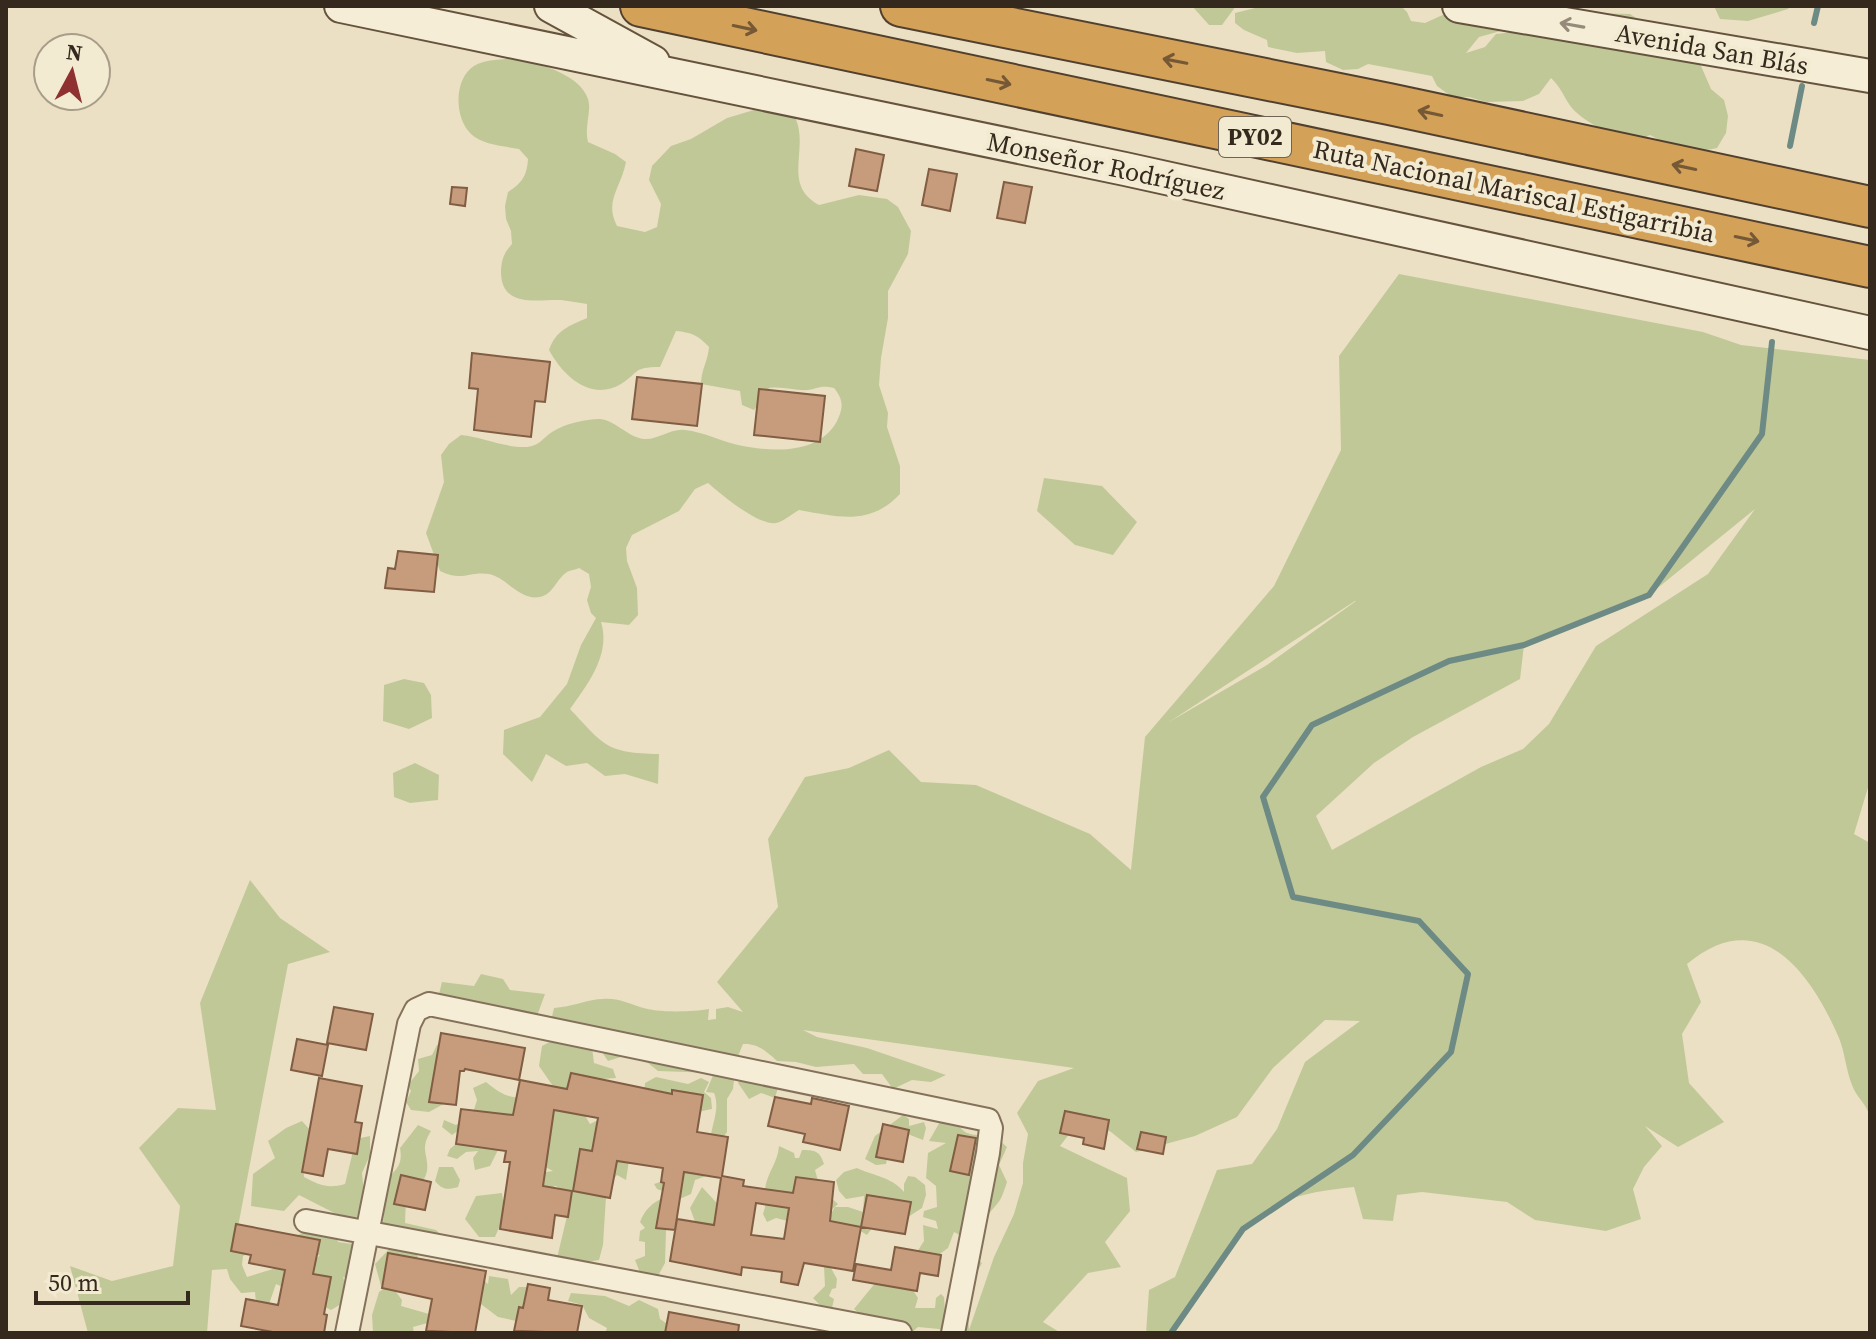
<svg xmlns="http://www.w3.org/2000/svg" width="1876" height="1339" font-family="'Source Serif 4',serif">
  <rect width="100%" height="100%" fill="#ebe0c3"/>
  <!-- green -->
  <path fill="#c1c898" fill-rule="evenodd" d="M1192,6h44l-14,19h-13z
    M1263,6h138l6,6 4,9 14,2 22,-10 61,16 -29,8 -13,16 19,-6 11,-13 35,-4 58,-17 41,1 68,45 13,30 13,11 4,16 -2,17 -9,15c-24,6 -46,-1 -67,-13 -20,13 -70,-13 -81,-31 -7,-11 -8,-16 -18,-26l-12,16 -16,7 -37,1 -17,-5h-17l-15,-11 -5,-10 -64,-12 -10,5 -15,1 -17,-8 -1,-11 -28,2 -29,-6 -1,-7 -23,-10 -9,-7v-10z
    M1714,6h76l-2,3 -40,12 -28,-2z
    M507,59c24,1 73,14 81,40 4,12 -4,27 0,43l27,12 11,8c-5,26 -22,39 -9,64l28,6 12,-5 4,-23 -12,-24 3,-14 19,-20 20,-7 36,-21 27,-8 41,7c15,32 -14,67 24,88l40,-10 28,4 11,8 13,24 -3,23 -20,37v27l-7,40 -2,27 9,28 -1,14 13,39v28c-30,32 -61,23 -101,16 -6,3 -16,12 -23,13 -18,3 -55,-29 -68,-40l-13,6 -16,22 -47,24 -6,13 1,13 10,27 1,27 -9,10 -28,-3c10,32 -13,62 -31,87 35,37 36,44 89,45l-1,30 -33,-10 -20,2 -18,-13 -21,3 -20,-12 -14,28 -29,-28 1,-24 36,-13 27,-33 14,-39 15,-27 -5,-5 -4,-13 4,-13 -2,-13 -10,-6c-4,2 -8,2 -12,4 -11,7 -13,22 -27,25 -20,4 -34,-20 -51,-23 -21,-3 -26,8 -49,-3l-14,-38 18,-51 -3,-27 8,-11 12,-9c22,2 43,13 66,12 12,-1 16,-9 25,-15 12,-8 34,-13 47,-13 17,1 28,18 45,20 15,1 26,-11 41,-9 19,2 35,11 53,15 34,7 81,10 99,-24 7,-14 6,-22 -3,-33 -13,-3 -14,0 -26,2 -13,1 -25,-4 -39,-2l-15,22 -12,-5 -2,-14 -39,-7c0,-14 7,-23 8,-37 -10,-11 -18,-15 -33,-16l-16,36c-28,0 -21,6 -39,17 -30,18 -58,-8 -72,-34 7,-20 20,-24 38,-32v-14c-8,-1 -17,-3 -26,-4 -22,-1 -59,9 -60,-27 0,-13 3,-20 11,-29l-1,-13 -5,-12 -1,-13 3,-14c14,-9 19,-16 20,-33l-9,-10c-15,-3 -37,-4 -48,-15 -16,-15 -17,-50 -1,-65 10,-9 24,-9 37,-10z
    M1399,274l304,58 38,13 129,15v421l-16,53 16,9v274c-3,-13 -14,-20 -18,-32 -6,-15 -7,-32 -13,-47 -29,-67 -79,-135 -152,-74l14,38 -19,32 7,49 35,39 -46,25 -33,-21 17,20 -18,21 -11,22 8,30 -35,12 -71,-11 -28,-18 -85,-10 -25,3 -4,26 -30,-2 -9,-32c-25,3 -50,5 -72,16 -51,26 -80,85 -111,130h-25l3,-43 26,-13 42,-107 35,-6 25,-35 28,-67 55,-41 -35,-1 -52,48 -36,49 -42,19 -59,16 -25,-20 -28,-16 -23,30 67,32 3,33 -25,31 16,25 -33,6 -45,49 18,11h-116l-6,-4 -21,-2 -6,5 -41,-9 -17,-14 31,-38 14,-2 19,29 -3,10h20l1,-10 5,-4 3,3 1,15 4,-2 19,-59 14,12 -20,37 6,16 1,14 25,-73 20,-43 9,-31v-20l5,-29 -11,-21 21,-32 36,-13 -271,-38 14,7 50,11 79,27 -15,7 -19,-2 -19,9 -11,-15h-19l-9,-10 -38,3 -20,-5 -19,-1c-10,-9 -19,-18 -34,-17l-7,17 -3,28 -6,10v33l-9,12 -12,32 -11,4 -4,14 -9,4 -25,-9 -3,-5 21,-7 35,-32c0,-19 11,-35 4,-52l-8,-1 8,-19 -56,-2 -10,-8 -24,-7 -16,5 -12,-18 -45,-22 3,-13c17,-1 35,-9 49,-9 15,-1 24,4 37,8 17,6 51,5 69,2l-1,11 8,-1v-10l12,-2 15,5 -26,-30 61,-75 -10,-68 37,-62 44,-9 40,-18 32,32 55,3 114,49 41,36 14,-133 129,-151 67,-136 -2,-94zM1755,509l-47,65 -112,72 -47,78 -26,25 -42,18 -149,83 -16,-34 58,-53 39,-26 107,-58 4,-34 125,-50zM1356,601l-89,64 -98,57 186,-121z
    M1044,478l58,8 35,36 -24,33 -38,-10 -38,-34z
    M404,679l20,4 7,12 1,23 -23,11 -26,-8 1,-36z
    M415,763l24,12 -1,25 -28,3 -16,-6 -1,-24z
    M250,880l30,38 50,34 -42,12 -51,268 10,1 14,-5 7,9 -10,11 -15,8 -1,9 5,12 29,-9 33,-2 11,-11 -8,1 -26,-16 19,-8 30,-3 3,13 14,2c-2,12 0,21 -3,34l-6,-1 7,22 -19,11 -55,-26 -7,20 -13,-1 -1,-11 -14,1 -11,-14 -3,-10 -15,1 -5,63h-119l-18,-67 42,15 61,-15 7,-60 -41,-58 39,-40 38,2 -16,-107z
    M481,974l22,5 7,11 35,4 -8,22 -99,-18 4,-16 32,4z
    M561,1036l31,11 2,16 19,6 3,9 -14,1 -2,12 -17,21 7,12 6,-3 5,2 29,31 -4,26 -9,-5 -10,11 -24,1 23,10 -3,48 -4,15 -23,4 -19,-6 15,-63 -2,2 -14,-11 -13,4 -10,-16 20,-3 -52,-27 -11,22 -15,4 -2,-12 5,-7 -12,1 -9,7 -10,-3 3,-7 14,-12 1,-11 -13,9 -10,-8 2,-7 12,5 16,-9 5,-16 -4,-12 13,-6c27,23 38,16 69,7l-16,-23 3,-20z
    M455,1039l-6,62 -20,11 -18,-2 -5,-8 5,-11 -3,-6 11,-14 -1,-12 14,-4 5,-10z
    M745,1073l36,4 -6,21 -14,-5 -12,6 -11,-16z
    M656,1077l32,7 13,-6 8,4 -5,10 7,6 1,11 -20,4 -48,-19 1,-11z
    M903,1115l6,4v7l15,-4 2,6 -3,12 -18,-7 -15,13 -4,18 -10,1 -11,-6 10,-23z
    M941,1120l17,4c10,17 23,7 37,14 5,2 8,6 12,9l-8,18 8,17c-7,21 -6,17 -19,33 -8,9 -11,16 -21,24l-13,-7 -6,16 -15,11 -18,-4 9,-14 -1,-16 15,4 -2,-8 -13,-4 1,-6 13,-4 -1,-21 -10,-8 2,-25 18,-10 -17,-2z
    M302,1121l8,9 -7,32 1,15c15,8 24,12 41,7l11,-45 14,-3v19l-8,18 2,20 -11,36 -5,-9 -49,-25 -15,16 -33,-5 2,-32 22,-16 -7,-17 18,-13z
    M418,1125l13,6c-12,19 -2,23 -4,40 -2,11 -13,21 -21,28l-1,24 31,7 4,4 -13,7 -18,-10 -26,-7 3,-44c11,-11 17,-16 14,-32z
    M779,1146l15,7 1,5h4l3,-8c13,0 18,1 22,14l-9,6 5,18 18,16 -10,9 13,50 -10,5 6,11 -1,9 -4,1 -3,7 5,3 -2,9 -10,-1 -9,-9 12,-12 -1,-19 -25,-43 -23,-6 -9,4 -4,-8c5,-15 1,-13 2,-25 2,-16 13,-27 14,-43z
    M439,1167h14l7,13 -2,7c-10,3 -16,3 -23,-6z
    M857,1168c17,8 35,9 47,24v-8l4,-8 7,1 10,8 1,10 -4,13 -14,9 -33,7 -8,11 -8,-5 -29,-4v-11l5,-8h13l15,5 1,-16 -18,3 -7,-8 -3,-11 8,-8z
    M702,1187l24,26 -16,17 -13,-3 -7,-19z
    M502,1193l3,21 -10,23h-16l-14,-18 11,-23z
    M665,1197l9,12 -8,22 -1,32 -7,13 -17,-1 -6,-15 10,-4v-14l-6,-1 1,-10 5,-3 -5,-6c5,-13 12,-19 25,-25z
    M393,1245h22l3,13 16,2 10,8 3,-5 22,3 19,18 1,-8 19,3 3,16 8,-8h19l-17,35 -23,-5 -25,-19 -81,-17 -11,5 -6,-22z
    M390,1284l12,16 -1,6 28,8 2,8 -18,5 1,6h-41l-1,-18 7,-23z
    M571,1293l34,3 24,10 10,-6 19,9 2,10 21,14h-76l2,-5 -18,-10 -7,-13 -14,-4z"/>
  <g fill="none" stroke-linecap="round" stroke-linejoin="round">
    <!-- stream -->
    <path stroke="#6d8b84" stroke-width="6" d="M1814,23l4,-17
      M1790,146l12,-60
      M1171,1333l72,-104 110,-74 98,-103 17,-78 -49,-53 -126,-24 -30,-100 49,-72 137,-64 75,-16 125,-50 113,-161 10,-92"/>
  </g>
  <!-- building -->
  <path fill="#c69c7c" stroke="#815d43" stroke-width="2" fill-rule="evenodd" d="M856,149l28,6 -7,36 -28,-5z
    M929,169l28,5 -7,37 -28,-6z
    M1004,182l28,5 -7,36 -28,-5z
    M452,187l15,1 -2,18 -15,-2z
    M472,353l78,9 -5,40 -10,-1 -4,36 -57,-7 4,-41 -9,-1z
    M637,377l65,7 -5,42 -65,-7z
    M759,389l66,7 -5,46 -66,-7z
    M398,551l40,4 -4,37 -49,-4 3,-20 7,1z
    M334,1007l39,7 -7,36 -39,-7z
    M441,1033l84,15 -6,32 -54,-11 -1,2h-4l-4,34 -27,-3z
    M297,1039l31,6 -6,31 -31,-6z
    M571,1073l101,21v-4l31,5 -6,37 31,5 -6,39 22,4 -1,6 50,7 3,-16 38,5 -4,39 31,6 -8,44 -49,-8 -6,22 -17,-3 1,-10 -40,-5 -1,8 -71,-14 7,-42 37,6 7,-47 -37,-6 -9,58 -19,-2 8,-45 -3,-1 2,-14 -46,-7 -7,37 -37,-7 7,-42 12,2 6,-33 -44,-8 -11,76 29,5 -4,26 -13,-2 -3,23 -52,-9 10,-67h-6l2,-11 -50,-7 5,-35 52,6 7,-35 47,9zM756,1203l33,5 -5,31 -33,-4z
    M319,1078l43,8 -7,36 7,1 -5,31 -29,-5 -5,27 -21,-4z
    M775,1097l36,7 1,-6 37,8 -9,44 -37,-8 2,-8 -37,-8z
    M1065,1111l44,9 -5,29 -21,-5 1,-6 -24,-5z
    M883,1124l26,6 -6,32 -27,-5z
    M1141,1132l25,5 -3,17 -26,-5z
    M958,1135l18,3 -7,37 -19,-4z
    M401,1175l30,7 -6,28 -31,-6z
    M867,1195l44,7 -6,32 -44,-7z
    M236,1224l84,16 -7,34 18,3 -7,37 3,1 -3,18h-46l-37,-7 5,-27 32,6 7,-35 -36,-7 2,-8 -20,-4z
    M895,1247l46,8 -3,21 -18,-3 -3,18 -64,-11 3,-16 35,6z
    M388,1253l98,18 -11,62 -49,-2 6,-32 -50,-11z
    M528,1284l22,4 -2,12 34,6 -5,27 -63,-2 5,-24 4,1z
    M669,1312l70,13 -1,8h-73z"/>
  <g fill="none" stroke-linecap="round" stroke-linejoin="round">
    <defs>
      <path id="street" d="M306,1221l594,112
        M347,1333l62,-309 7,-14 13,-6 559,116 3,8 -3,25 -35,180"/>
      <path id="secondary" d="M341,6l784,163 745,164
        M551,6l102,56
        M1459,6l411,70"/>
      <path id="highway" d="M641,6l1229,261
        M901,6l488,98 481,103"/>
    </defs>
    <!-- street casing -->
    <use href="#street" stroke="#84715b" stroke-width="26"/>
    <!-- secondary casing -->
    <use href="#secondary" stroke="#65533e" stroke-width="36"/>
    <!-- highway casing -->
    <use href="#highway" stroke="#52402f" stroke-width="44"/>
    <!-- street -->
    <use href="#street" stroke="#f6edd6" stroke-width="22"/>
    <!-- secondary -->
    <use href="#secondary" stroke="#f6edd6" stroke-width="32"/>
    <!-- highway -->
    <use href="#highway" stroke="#d4a159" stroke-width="40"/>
  </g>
  <!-- one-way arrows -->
  <defs><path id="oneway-shaft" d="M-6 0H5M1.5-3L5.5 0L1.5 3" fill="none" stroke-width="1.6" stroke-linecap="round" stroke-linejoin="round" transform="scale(2)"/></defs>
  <use stroke="#968b7a" href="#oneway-shaft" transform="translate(1572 25) rotate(-170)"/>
  <g stroke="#755936">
    <use href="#oneway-shaft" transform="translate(745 28) rotate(12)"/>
    <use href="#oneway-shaft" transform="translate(1175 61) rotate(-169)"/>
    <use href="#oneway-shaft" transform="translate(999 82) rotate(12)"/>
    <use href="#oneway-shaft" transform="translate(1430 113) rotate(-168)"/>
    <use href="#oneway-shaft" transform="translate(1684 167) rotate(-168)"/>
    <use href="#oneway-shaft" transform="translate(1747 239) rotate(12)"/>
  </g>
  <g text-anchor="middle" stroke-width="8" stroke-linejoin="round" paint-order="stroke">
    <!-- shield labels -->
    <rect fill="#f3ead2" stroke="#6e6354" stroke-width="2" x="1219" y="117" width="72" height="40" rx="6"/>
    <g font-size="24" font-weight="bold" fill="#35291e">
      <text x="1255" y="145">PY02</text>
    </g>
    <!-- street labels -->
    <g font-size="26" fill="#35291e" stroke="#f3ead2">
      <text transform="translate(1712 49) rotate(10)" y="9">Avenida San Blás</text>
      <text transform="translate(1106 166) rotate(12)" y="9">Monseñor Rodríguez</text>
      <text transform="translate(1514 191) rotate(12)" y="9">Ruta Nacional Mariscal Estigarribia</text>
    </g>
  </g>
  <!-- border -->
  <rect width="1876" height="1339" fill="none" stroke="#35291e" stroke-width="16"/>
  <!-- north arrow -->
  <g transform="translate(72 72) rotate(7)"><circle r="38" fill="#f3ead2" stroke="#a79d8a" stroke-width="2"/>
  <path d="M0-6L14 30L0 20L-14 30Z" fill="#8e3130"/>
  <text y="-12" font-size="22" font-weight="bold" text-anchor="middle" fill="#35291e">N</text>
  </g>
  <!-- scale -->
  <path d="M36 1291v12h152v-12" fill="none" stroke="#35291e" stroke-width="4"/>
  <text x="48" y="1291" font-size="24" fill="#35291e" stroke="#f3ead2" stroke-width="6" paint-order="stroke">50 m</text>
</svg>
